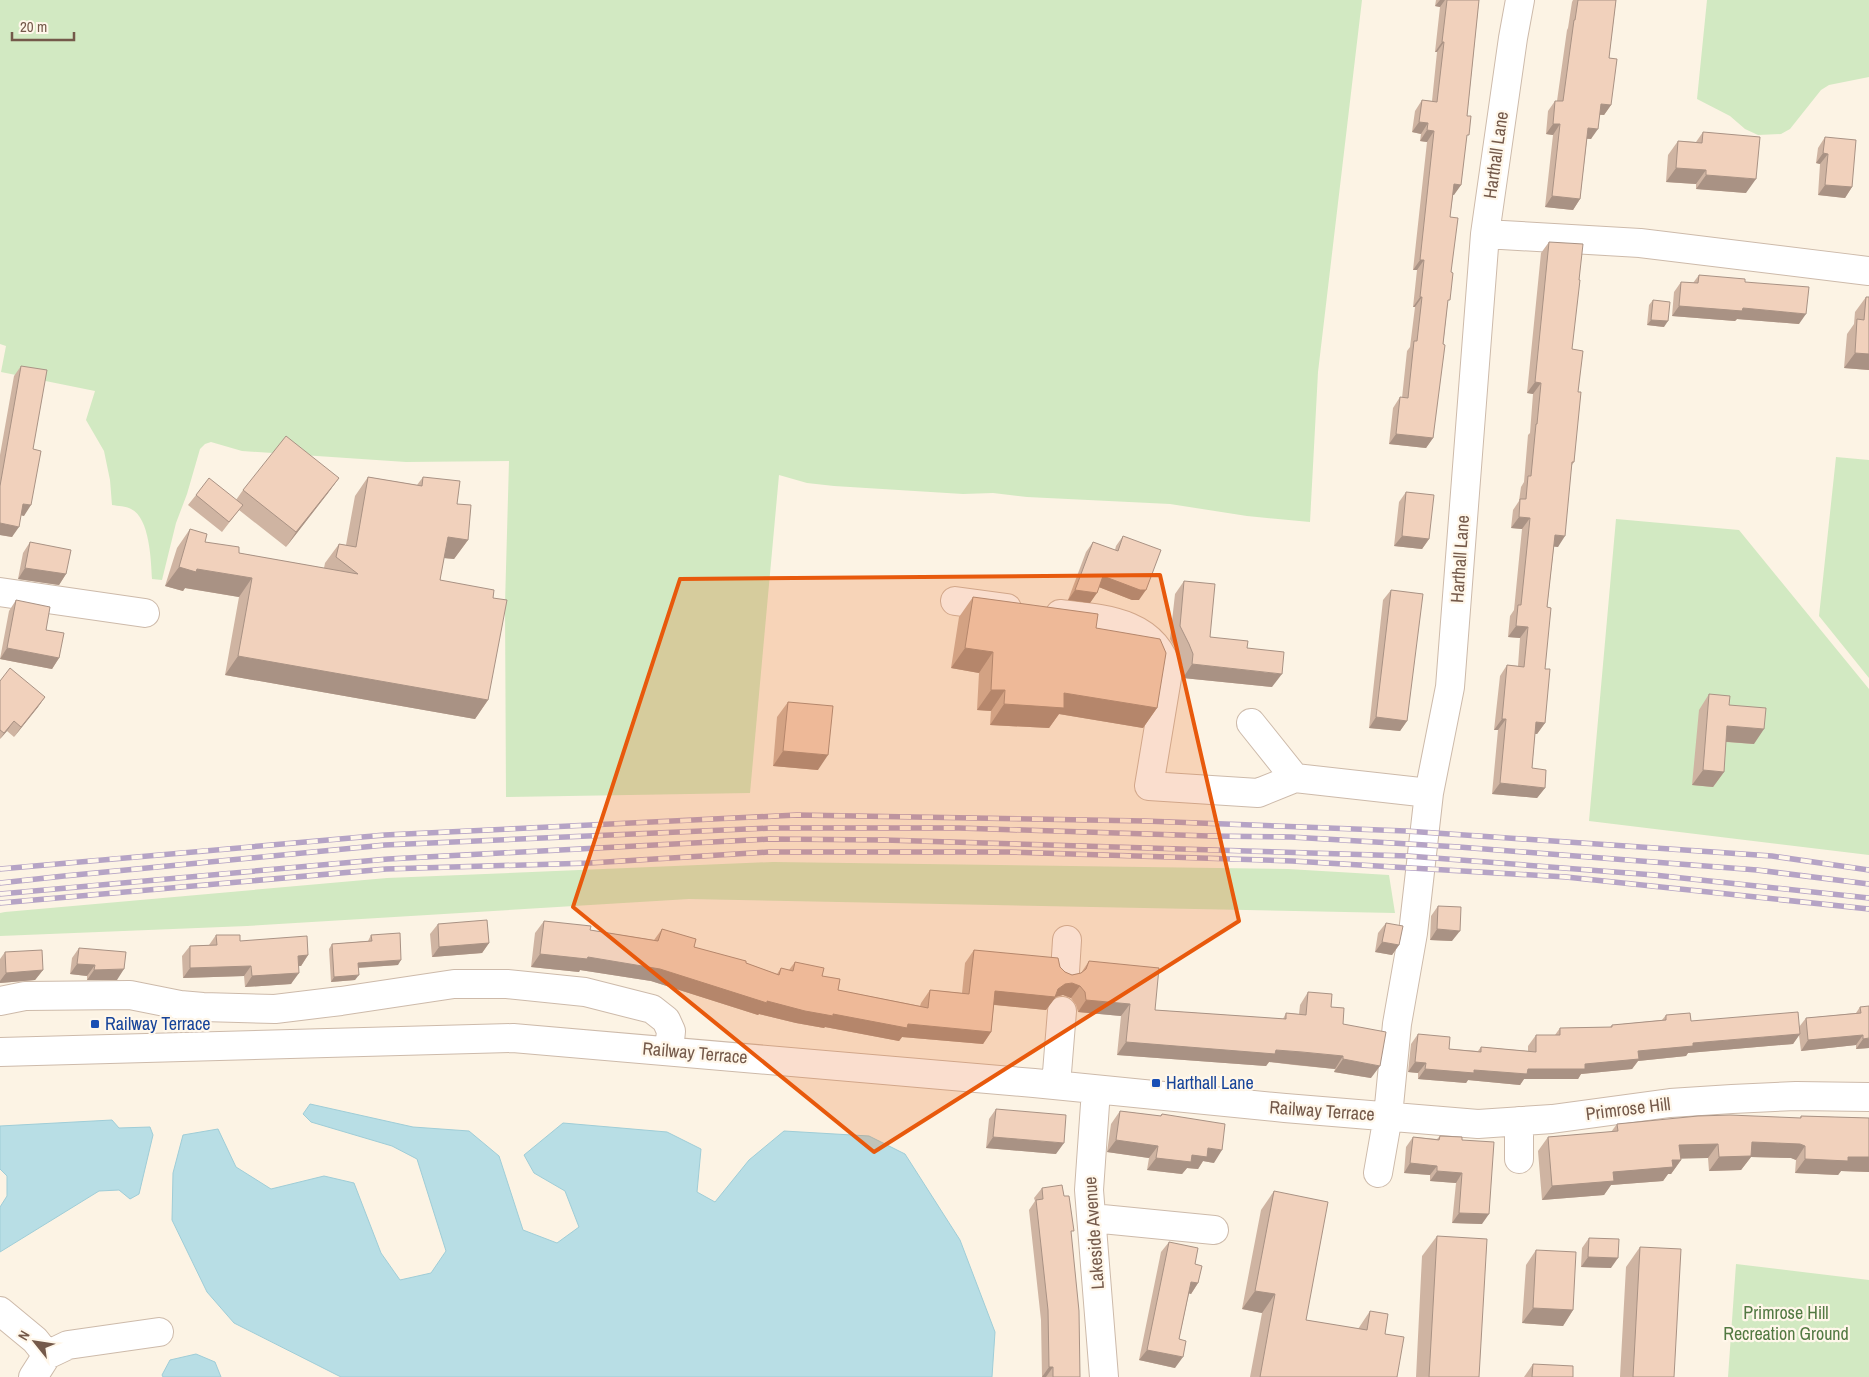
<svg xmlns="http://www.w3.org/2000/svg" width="1869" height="1377" font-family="'Archivo Narrow',sans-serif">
  <rect width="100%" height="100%" fill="#fcf3e4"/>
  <!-- green -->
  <path fill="#d2e9c2" d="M0,0h1362l-44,372 -8,150 -63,-6 -77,-12 -143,-7 -34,-4 -30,1 -129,-8 -27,-3 -28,-8 -29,318 -244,4 -1,-193 4,-143 -103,1 -164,-11 -31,-9 -6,2 -5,5 -13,45 -11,29 -14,57 -10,-1c-1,-18 -2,-61 -21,-70 -5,-3 -13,-3 -19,-4l-2,-25 -6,-29 -18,-31 9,-29 -94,-19 5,-26 -6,-2z
    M1707,0h162v77l-40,8 -8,5 -31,39 -9,5 -23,1 -13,-6 -15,-13 -33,-17z
    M1836,457l33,3v218l-50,-62z
    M1616,519l123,11 130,159v166l-280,-34z
    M773,862l515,7 101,6 6,38 -706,-14 -442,27 -247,10v-23l5,-1 382,-34z
    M1736,1264l133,16v97h-141z"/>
  <!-- water -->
  <path fill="#b8dee5" stroke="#9fcdd7" d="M310,1104l103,23 56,4 30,25 24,74 34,13 22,-16 -14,-36 -31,-18 -10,-18 39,-32 104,9 34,17 -4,43 18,10 34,-42 35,-29 85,5 36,18 55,86 35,92 -3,45h-651l-107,-54 -27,-31 -35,-72 1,-47 10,-38 35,-6 18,38 35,22 53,-13 30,7 27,70 19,27 31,-7 15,-22 -29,-92 -25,-13 -81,-24 -8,-8z
    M112,1120l7,8 31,-1 3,8 -14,59 -9,5 -11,-9 -20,1 -99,61v-45l7,-11v-20l-7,-7v-43z
    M196,1354l19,8 6,15h-58l-1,-2 8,-15z"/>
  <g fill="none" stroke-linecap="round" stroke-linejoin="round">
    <defs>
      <path id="minor" d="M1485,234l155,9 229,28
        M0,592l145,21
        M955,601l52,7
        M1060,614c44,5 95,7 108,58l-19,114 109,7 37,-15
        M1251,723l44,55 134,15
        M1065,972l2,-32
        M0,1001l25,-5 105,-1 50,10 23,2 72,2 66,-8 113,-17h53l78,8 67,17 14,11 5,11 -2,20
        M0,1052l513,-14 521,45 251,25 193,16 74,-5 118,-16 62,-4 64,-3 73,1
        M1056,1085l6,-74
        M1096,1090l-7,100 15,187
        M1519,1159v-38
        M1378,1173l10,-57 9,-92 16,-91 16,-140 21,-106 35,-453 28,-196 7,-38
        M1092,1218l122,12
        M0,1311l35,29 12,15 -14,22
        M47,1355l21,-10 91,-13"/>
    </defs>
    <!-- minor casing -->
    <use href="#minor" stroke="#cdbaaa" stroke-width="30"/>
    <!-- minor -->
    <use href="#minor" stroke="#fff" stroke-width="28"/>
    <defs>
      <path id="rail" d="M0,869l385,-34 412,-20 348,6 261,10 366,25 97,14
        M0,883l64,-7 321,-31 386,-17h188l250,8 82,1 168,10 298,23 112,14
        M0,894l388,-35 382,-20 114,1 524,16 246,19 215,23
        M0,903l386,-34 204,-6 179,-11h239l284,9 274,16 303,32"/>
    </defs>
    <!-- rail casing -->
    <use href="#rail" stroke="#b5a3c5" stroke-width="5.5"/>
    <!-- rail -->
    <use href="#rail" stroke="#fff7ea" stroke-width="4" stroke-dasharray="11" stroke-linecap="butt"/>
  </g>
  <!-- wall -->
  <path fill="#cfb4a2" d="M1436,0h43l-12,116 -1,23 -5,46 -8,10 -3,22 1,55 -18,166 -7,10 -37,-4 4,-36 7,-11 2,1 5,-47 3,-4 5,-40h-2l4,-37h-4l14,-128 -7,-1 1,-7 -9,-2 3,-21 7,-11 10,1 5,-49h-2l5,-45 -5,-1z
    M1573,0h43l-7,58 2,47 -7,10h-4l-9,24h-4l-7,60 -7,11 -28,-3 8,-72 -7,-1 2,-23 7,-10h2l10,-71 1,-2 4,-26z
    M1703,132l43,61 -50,-4v-5l-30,-2 2,-27 10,-14 18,1z
    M1825,137l27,50 -7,11 -27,-3 2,-31 -4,-1 2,-15z
    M1549,242l23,107 6,43 -4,70 -2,3 -14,82 -4,-1 -7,61 -2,62v54l-8,11h-2l-3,34 13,20 -8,10 -45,-4 6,-64h-4l6,-54 7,-11 11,1 2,-28 -12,-1 2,-21 4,-6 8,-81 -11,-1 2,-18 6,-9 2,-14 3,-5 4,-47 2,-2 3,-39 -6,-1 14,-140z
    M1699,275l46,7 54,42 -62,-5 -2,2 -63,-5 2,-24 7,-10 12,1z
    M1866,297l3,73 -25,-2 3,-34 7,-10 1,-12z
    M1653,300l11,27 -17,-2 2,-20z
    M21,366l12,83 -9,67 -3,-1 -9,22 -12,-2v-80l14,-79z
    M368,477l49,8 6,-8 34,27 11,36 -14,19 -10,-1 -4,22 53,18 -5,102 -13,19 -250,-44 14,-78 -54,-9 -2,3 -18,-5 12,-38 13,-19 15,13 34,11 85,15 1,-5 14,-19 7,1 9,-49z
    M339,478l-11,15 -42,54 -47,-37 -17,22 -34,-27 8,-10 40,5 7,-10z
    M1406,492l23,47 -7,10 -28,-3 5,-44z
    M1123,536l16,64h-7l-33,-13 -9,16 -22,-3 18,-48 7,-10 22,8 1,-4z
    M30,542l36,32 -7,11 -41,-6 5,-26z
    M1184,581l26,56 37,11 25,39 -89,-9v-10l-3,-11 -10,-18 5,-45z
    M1391,590l16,131 -7,10 -31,-3 14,-128z
    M973,597l123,31 61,80 -14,20 -84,-14 -10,14 -59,-3 1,-14 -14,-1 2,-37 -28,-5 8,-51z
    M16,600l30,30 13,28 -7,11 -52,-10 9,-48z
    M0,681l45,16 -7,10 -24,30 -7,-6 -7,8z
    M1709,694l20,11 25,39 -28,-2 -2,30 -11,15 -21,-2 7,-75z
    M788,702l30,68 -45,-4 4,-49z
    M1438,906l14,35 -22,-1 1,-24z
    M544,921l46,9 64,10 8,-11 32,18 52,16 31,11 4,-6 8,2 6,-8 27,14 16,14 82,16 1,-3 9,-13 32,3 3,-30 9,-13 86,17 5,5 7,3 9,-2 8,-12 66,49 128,9 3,-6 13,1 1,-9 8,-13 23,15 12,17 28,54 -37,-6 1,-3 -41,-4 -25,-3 -3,4 -149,-11 4,-39 -43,-4 -2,-7 -5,-7 -8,-3 -8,2 -9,13 -52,-5 -3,27 -8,12 -81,-7 -3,4 -74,-14 -1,1 -28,-5 -37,-9 -1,1 -107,-34 -71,-11 -1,2 -48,-5 4,-34z
    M1386,923l13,22 -7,10 -17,-3 3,-19z
    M438,924l51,19 -7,10 -50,4 -2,-23z
    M216,935l24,6 68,14 -7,11h-3l-7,18 -46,3 -1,-11 -61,2 -1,-22 8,-10 19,-1z
    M371,935l27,30 -40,3 -3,12 -24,2 -2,-33 3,-5 36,-3z
    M79,948l38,32h-30v-4l-17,-2 2,-16z
    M5,952l38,18 -8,10 -35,3v-24z
    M1860,1007l9,41 -13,1v-4l-55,6 -2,-16 -6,9 -105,9 -2,3 -48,5 -6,8 -51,5 -3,5h-54l-4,6 -52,-5 -2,3 -48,-4v-6l-10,-1 3,-28 7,-10 31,15 29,2 3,-4 47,4v-5l8,-11h19l5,-7 50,-1 2,-2 50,-5 4,-5 25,6 108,6 7,-9 50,-5z
    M996,1109l60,45 -70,-6 3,-29z
    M1120,1111l40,5 2,-2 52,49 -11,-2 -5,8 -11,-1 -5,6 -35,-4 2,-12 -42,-6 4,-28z
    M1801,1116l68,2v54l-28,-1 -3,4 -43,-2 1,-13 -5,-2 -40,-1 -10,13 -32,1 -1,-13h-28l1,2 -10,14h-3l-5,7 -52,4 -7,10 -62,5 -4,-49 10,-14 63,-5 6,-8 183,-6z
    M1440,1136l22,4 20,84 -30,-1 4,-40 -26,-2v-6l-26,-2 2,-26 7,-10 24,2z
    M1042,1188l22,8 7,39 9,142h-38l-1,-57 -12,-110 6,-9 -1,-3z
    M1274,1191l32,129 52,9 12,-18 15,23 12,43h-147l12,-64 -20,-4 19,-99z
    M1437,1236l42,141h-63l6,-121z
    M1589,1238l22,30 -30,-1 1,-19z
    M1169,1242l26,22 3,19 -7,11 -2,-1 -10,46 -4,29 -36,-8 22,-108z
    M1640,1247l34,130h-54l6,-110z
    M1536,1250l37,60 -10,16 -41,-3 4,-58z
    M1533,1364l40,13h-49z"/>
  <!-- shaded-wall -->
  <path fill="#a99284" d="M1440,0h5l-5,7 -5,-1z
    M1442,42h2l-7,10h-2z
    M1601,104l10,1 -7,10 -10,-1z
    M1419,122l9,1 -7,11 -9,-2z
    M1553,124h7l-7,11 -7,-1z
    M1588,128l10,1 -7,10 -10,-1z
    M1427,130l7,1 -7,11 -7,-1z
    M1823,153l5,1 -8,10 -4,-1z
    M1676,168l30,2 -10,14 -30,-2z
    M1706,175l50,4 -10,14 -50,-4z
    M1454,184l7,1 -7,10 -7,-1z
    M1825,185l27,2 -7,11 -27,-3z
    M1552,196l28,3 -7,11 -28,-3z
    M1420,260h4l-7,10h-4z
    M1420,297h2l-7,10h-2z
    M1679,306l64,2 63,6 -7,10 -62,-5 -2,2 -63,-5z
    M1651,320l17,1 -4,6 -17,-2z
    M1855,353l14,1v16l-25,-2z
    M1535,382l6,1 -8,11 -6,-1z
    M1396,434l37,4 -7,10 -37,-4z
    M339,478l-11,15 -42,54 10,-15z
    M23,504l8,1 -7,11 -8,-2z
    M1519,517l11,1 -8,11 -11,-1z
    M0,523l19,4 -7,10 -12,-2z
    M1555,535l10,1 -7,11 -11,-1z
    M1402,536l27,3 -7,10 -28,-3z
    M448,537l20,3 -14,19 -20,-2z
    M179,567l18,2 55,9 -13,19 -54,-9 -2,3 -18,-5z
    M25,568l41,6 -7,11 -41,-6z
    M1103,576l43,14 -7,10h-7l-36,-14z
    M1075,590l22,3 -7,10 -22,-3z
    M1516,626l12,1 -8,11 -12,-1z
    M7,648l52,10 -7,11 -52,-10z
    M965,648l28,4 -14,21 -28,-5z
    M238,656l250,44 -13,19 -250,-44z
    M1192,664l90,10 -10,13 -89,-9z
    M991,690h14l-14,21 -14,-1z
    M1064,693l93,15 -14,20 -84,-14 -10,14 -59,-3 14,-21z
    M45,697l-7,10 -24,30 7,-10z
    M1376,717l31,4 -7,10 -31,-3z
    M1502,719h4l-8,11h-4z
    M14,721l-7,10 -7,8 4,-6z
    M1536,722l9,1 -8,11 -9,-1z
    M1727,726l37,3 -10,15 -37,-3z
    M783,751l45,4 -10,15 -45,-4z
    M1703,770l21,2 -11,15 -21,-2z
    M1500,783l45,5 -8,10 -45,-4z
    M1437,929l23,2 -8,10 -22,-1z
    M1382,942l17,3 -7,10 -17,-3z
    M489,943l-7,10 -50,4 7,-10z
    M540,954l48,3 72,12 107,32 66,13 75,10 83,8 -8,12 -81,-7 -3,4 -74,-14 -1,1 -28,-5 -37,-9 -1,1 -107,-34 -71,-11 -1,2 -48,-5z
    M308,955l-7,11h-11l8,-10z
    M401,960l-3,5 -44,3 4,-5z
    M77,964l18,1 -8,11 -17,-2z
    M251,966l-7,10 -61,2 7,-10z
    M124,969l-7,11h-30l7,-10z
    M43,970l-8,10 -35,3v-2l6,-8z
    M299,973l-8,11 -46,3 7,-11z
    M359,975l-4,5 -24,2 3,-5z
    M1072,983l8,3 -9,12 -8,-3 -7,2 -10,13 -59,-6 8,-13 63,-2 7,-5z
    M1086,1000l44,4 -9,12 -43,-4z
    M1800,1034l-7,10 -105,9 -2,3 -48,5 -6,8 -51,5 -3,5h-54l-4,6 -52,-5 -2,3 -48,-4 7,-10 49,1 54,-1 57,-5 53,-13 55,-8z
    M1863,1035l-7,10 -55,6 7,-11z
    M1869,1038v10l-13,1 7,-10z
    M1126,1042l150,8 67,6 -8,13 -66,-7 -3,4 -149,-11z
    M1343,1059l37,7 -9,12 -37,-6z
    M1415,1062l11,1 -8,10 -10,-1z
    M993,1137l71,6 -8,11 -70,-6z
    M1116,1140l42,6 -9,12 -42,-6z
    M1752,1142l48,2 5,2 -9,14 -5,-2 -40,-1 -10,13 -32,1 10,-14z
    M1718,1144l-10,14 -38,1 9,-14z
    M1208,1148l14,2 -8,13 -11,-2 -5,8 -11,-1 -5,6 -35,-4 9,-12 36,-3z
    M1848,1157h21v15l-28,-1 -3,4 -43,-2 10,-14z
    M1672,1160h9l-10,14h-3l-5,7 -52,4 -7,10 -62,5 10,-14 61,-14z
    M1410,1163l27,3 -7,9 -26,-2z
    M1437,1171l25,2 -6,10 -26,-2z
    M1459,1213l30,1 -7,10 -30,-1z
    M1588,1257l30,1 -7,10 -30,-1z
    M1191,1282l7,1 -7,11 -7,-2z
    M1255,1291l20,3 -13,19 -20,-4z
    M1533,1308l40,2 -10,16 -41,-3z
    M1147,1350l36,7 -8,11 -36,-8z
    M1049,1367h4l-7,10h-4z"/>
  <!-- building -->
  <path fill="#f1d1bc" stroke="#a99284" d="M1447,0h32l-12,116h4l-2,19h-2l-6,50 -7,-1 -4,33 8,1 -7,54 2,1 -3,27h-2l-5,44 2,1 -12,93 -37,-4 4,-37 8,1 6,-57h3l5,-44h-2l4,-37h-4l14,-129 -7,-1 1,-7 -9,-1 3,-22 15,2 7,-60h-2z
    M1578,0h38l-7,58 8,1 -6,46 -10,-1 -3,25 -10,-1 -8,71 -28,-3 8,-72h-7l2,-23h8l11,-81h1z
    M1703,132l57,5 -4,42 -50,-4v-5l-30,-2 2,-27 24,2z
    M1825,137l31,3 -4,47 -27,-2 3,-31 -5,-1z
    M1549,242l34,2 -4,36h1l-8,69 11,2 -5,41h3l-7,70h-2l-7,74 -10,-1 -8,72 4,1 -6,61h5l-5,54 -9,-1 -4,46 14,2 -1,18 -45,-5 6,-64h-4l5,-54 17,2 4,-40 -12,-1 2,-21h3l9,-87 -11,-1 1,-18h6l2,-23h3l5,-52h1l4,-41 -6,-1z
    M1699,275l46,4v3l64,5 -3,27 -63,-6 -1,3 -63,-5 2,-24 17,1z
    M1866,297h3v57l-14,-1 2,-34 7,1z
    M1653,300l17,2 -2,19 -17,-1z
    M21,366l26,4 -14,79 8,2 -10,54 -8,-1 -4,23 -19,-4v-37z
    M286,436l53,42 -43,54 -53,-42z
    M368,477l54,9 1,-9 37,4 -3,23 14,1 -3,35 -20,-3 -8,43 54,10 -1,8 14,2 -19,100 -250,-44 14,-78 -55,-9 -1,3 -17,-5 11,-38 17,5 -2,8 34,5v6l119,21 -22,-17 3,-13 17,3z
    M209,478l34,27 -14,17 -33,-27z
    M1406,492l28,3 -5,44 -27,-3z
    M1123,536l38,14 -15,40h-6l-37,-14 -6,17 -22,-3 18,-48 25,9z
    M30,542l41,8 -5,24 -41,-6z
    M1184,581l31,3 -5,53 38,4 -1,7 37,4 -2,22 -90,-10 1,-10 -4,-10 -9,-18z
    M1391,590l32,4 -16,127 -31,-4z
    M973,597l125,17 -2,14 64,11 6,14 -9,55 -93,-15v15l-60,-4 1,-14h-14l2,-38 -28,-4z
    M16,600l34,7 -4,23 18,3 -5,25 -52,-10z
    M10,668l35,29 -24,30 -7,-6 -10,12 -4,-3v-49z
    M1709,694l21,2 -1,9 37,3 -2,21 -37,-3 -3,46 -21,-2z
    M788,702l45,4 -5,49 -45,-4z
    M1438,906l23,1 -1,24 -23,-2z
    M487,920l2,23 -50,4 -1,-23z
    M544,921l47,5 -1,4 68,11 4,-12 34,10 -2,8 52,14v2l33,12 2,-7 12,3 2,-9 29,6 -2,8 18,3 -2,11 90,18 2,-18 39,4 5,-44 84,8 2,9 5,5 7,3 9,-2 5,-4 3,-8 70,7 -4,42 131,9v-6l20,2 2,-23 24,2 -1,13 13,1 -1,16 43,8 -6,34 -37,-7v-3l-41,-4 -26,-2 -1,4 -149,-12 4,-38 -44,-4 -1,-8 -5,-6 -8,-3 -7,1 -7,5 -3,8 -60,-6 -4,41 -83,-8 -1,4 -74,-14v2l-28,-5 -38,-10v2l-107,-34 -72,-12 -1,2 -47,-5z
    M1386,923l17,3 -4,19 -17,-3z
    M400,933l1,27 -43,3 1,12 -25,2 -2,-33 40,-3 -1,-6z
    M216,935h24v6l67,-5 1,19 -10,1 1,17 -47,3 -1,-10 -61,2v-22l27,-1z
    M79,948l47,4 -2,17 -30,1 1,-5 -18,-1z
    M42,950l1,20 -37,3 -1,-21z
    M1869,1006v32l-6,1v-4l-55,5 -2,-22 55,-5 -1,-6z
    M1798,1012l2,22 -107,9v3l-55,5 1,8 -54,5v5h-57l-1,5 -53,-4v3l-49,-4 1,-6 -11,-1 3,-28 32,3 -1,12 32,3v-5l55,5v-17h24v-7l52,-1v-2l54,-5v-5l24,-2 1,8z
    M996,1109l70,6 -2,28 -71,-6z
    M1120,1111l41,5 1,-2 63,10 -3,26 -14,-2 -1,9 -15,-2 -1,7 -35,-4 2,-12 -42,-6z
    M1730,1115l71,3v-2l68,2v39h-21v4l-43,-2v-13l-5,-2 -48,-2 -1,14 -32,1 -1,-13 -39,1 2,15h-9l1,7 -60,5 1,9 -62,5 -4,-49 70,-6 -1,-7 81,-8z
    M1440,1136l22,1v3l32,2 -5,72 -30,-1 3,-40 -25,-2v-5l-27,-3 3,-26 26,3z
    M1062,1185l2,11h5l5,35h-3l8,80 1,66h-27v-10h-4l-1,-57 -12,-110 7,-1 -1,-11z
    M1274,1191l54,11 -22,118 61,10 3,-19 18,3 -3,20 19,3 -7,40h-137l15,-83 -20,-3z
    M1437,1236l50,3 -8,138h-50z
    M1589,1238l30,1 -1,19 -30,-1z
    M1169,1242l29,6 -3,16 7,2 -4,17 -7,-1 -12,57 7,2 -3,16 -36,-7z
    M1640,1247l41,2 -7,128h-41z
    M1536,1250l40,2 -3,58 -40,-2z
    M1533,1364l40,2v11h-41z"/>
  <!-- marked area -->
  <path fill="#e8590c" fill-opacity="0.2" stroke="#e8590c" stroke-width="4" stroke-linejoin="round" d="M1160,575l79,346 -365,231 -301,-245 107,-328z"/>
  <!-- markers -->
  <g fill="#1a4fb4" stroke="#fff7ea" stroke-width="2">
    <rect x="90" y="1019" width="10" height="10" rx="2.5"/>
    <rect x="1151" y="1078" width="10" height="10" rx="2.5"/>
  </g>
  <g text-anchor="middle" stroke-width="4.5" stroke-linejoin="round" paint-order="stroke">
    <!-- street labels -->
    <g font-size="18" fill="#74594a" stroke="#fff7ea">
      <text transform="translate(1496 155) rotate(-82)" y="6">Harthall Lane</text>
      <text transform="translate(1460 559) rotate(-86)" y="6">Harthall Lane</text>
      <text transform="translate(695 1053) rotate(5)" y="6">Railway Terrace</text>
      <text transform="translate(1628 1109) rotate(-7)" y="6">Primrose Hill</text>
      <text transform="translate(1322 1111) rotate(4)" y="6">Railway Terrace</text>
      <text transform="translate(1094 1233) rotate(-94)" y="6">Lakeside Avenue</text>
    </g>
    <!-- transit labels -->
    <g font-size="18" fill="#164399" stroke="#fff7ea" text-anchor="start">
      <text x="105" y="1030">Railway Terrace</text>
      <text x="1166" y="1089">Harthall Lane</text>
    </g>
    <!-- park labels -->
    <g font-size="18" fill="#527942" stroke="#fff7ea">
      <text x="1786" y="1319">Primrose Hill<tspan x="1786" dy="21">Recreation Ground</tspan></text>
    </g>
  </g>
  <!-- north arrow -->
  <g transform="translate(35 1342) rotate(300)" stroke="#fff7ea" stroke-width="4" paint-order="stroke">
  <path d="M0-4L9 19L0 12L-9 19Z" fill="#74594a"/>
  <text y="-8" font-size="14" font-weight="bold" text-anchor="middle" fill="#74594a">N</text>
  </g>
  <!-- scale -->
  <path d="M12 32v8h62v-8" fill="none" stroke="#74594a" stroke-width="2.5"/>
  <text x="20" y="32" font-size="15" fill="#74594a" stroke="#fff7ea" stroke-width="4" paint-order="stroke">20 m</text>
</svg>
